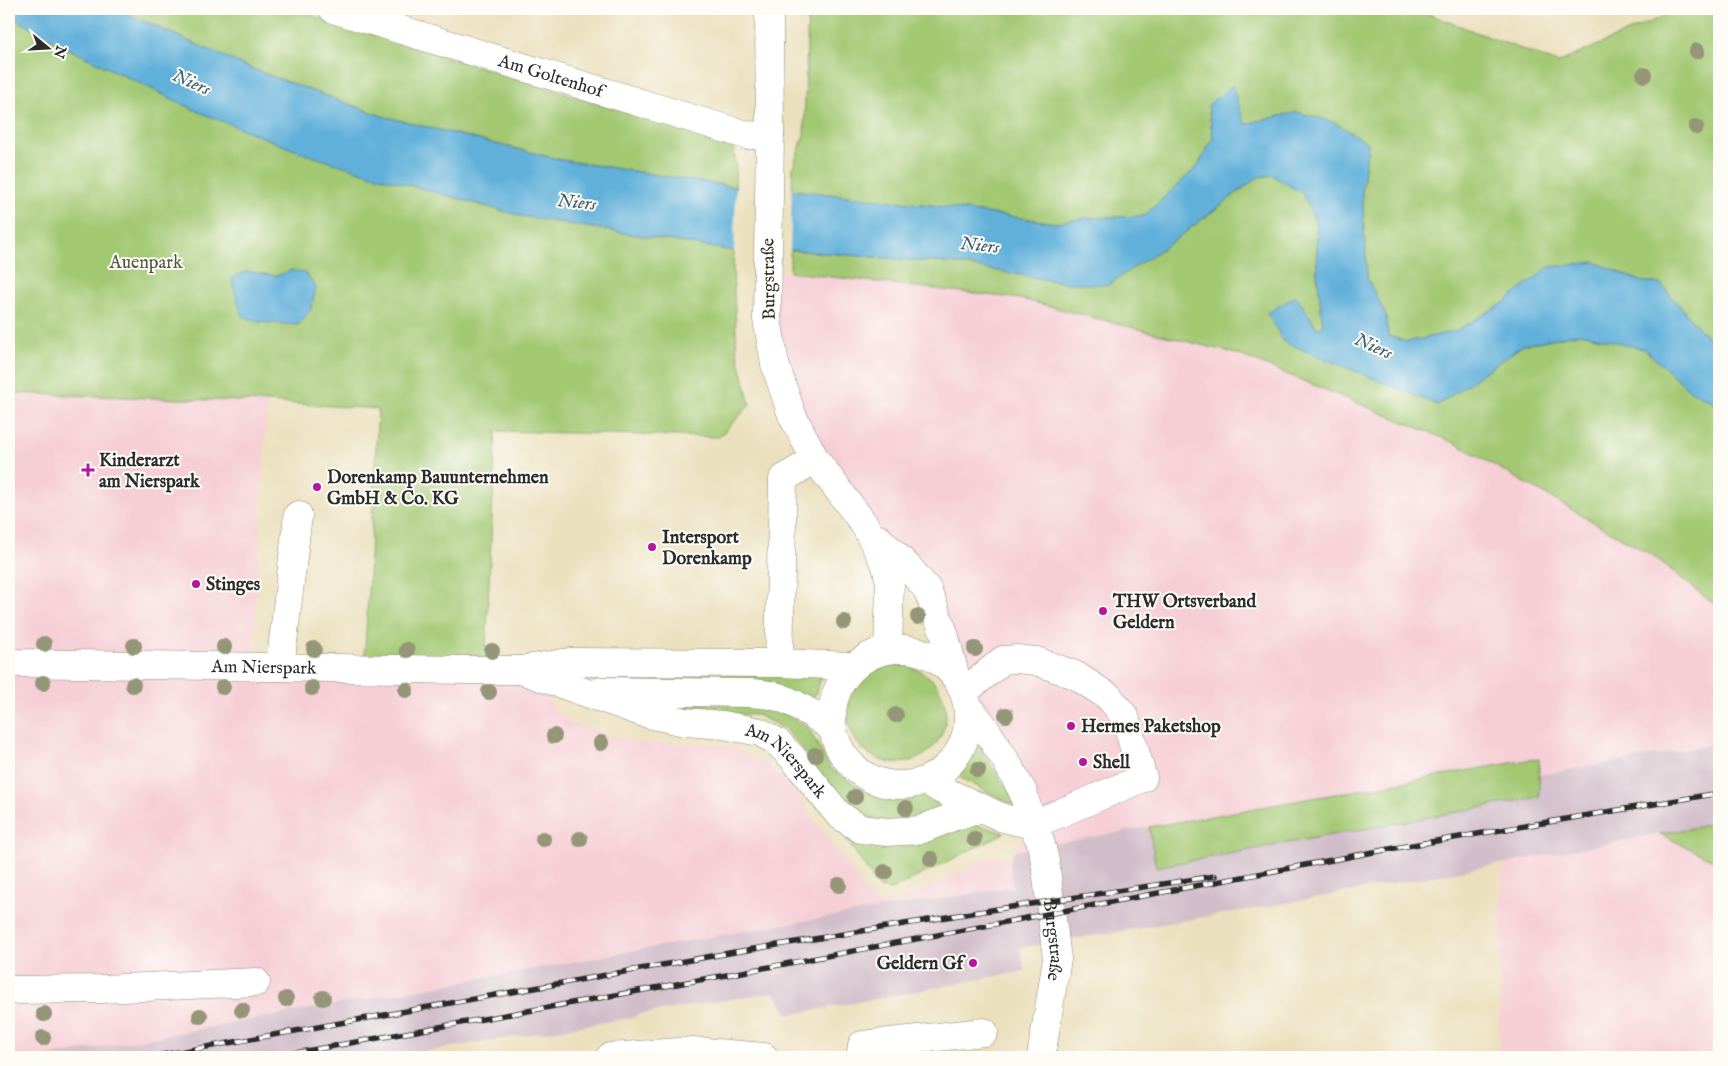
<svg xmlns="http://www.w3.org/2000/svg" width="1728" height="1066" font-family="'IM FELL English',serif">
  <rect width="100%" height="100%" fill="#fdfcf7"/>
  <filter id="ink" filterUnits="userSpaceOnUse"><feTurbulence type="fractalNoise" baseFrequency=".02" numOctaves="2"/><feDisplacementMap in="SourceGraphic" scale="10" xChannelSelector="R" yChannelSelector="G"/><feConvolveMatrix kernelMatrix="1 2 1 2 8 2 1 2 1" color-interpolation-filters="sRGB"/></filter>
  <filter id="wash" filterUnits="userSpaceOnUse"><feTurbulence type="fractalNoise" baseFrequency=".0096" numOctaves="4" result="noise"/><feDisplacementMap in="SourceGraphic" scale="20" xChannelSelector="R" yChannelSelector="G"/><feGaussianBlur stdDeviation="1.12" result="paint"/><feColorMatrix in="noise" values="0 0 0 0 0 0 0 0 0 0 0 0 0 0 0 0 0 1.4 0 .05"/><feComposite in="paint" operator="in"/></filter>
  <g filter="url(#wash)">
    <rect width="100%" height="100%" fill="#ebe0bd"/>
    <!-- built -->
    <path fill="#f6cfd6" d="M767,271l23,1 231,27 219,56 215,88 200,114 64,51v136l-180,31 -1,-17 -524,93 18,-26 -88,-192 -152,-218z
      M9,393l258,9 -14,264 285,15 17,30 17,12 38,12 27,7 81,2 18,5 33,16 21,21 80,112 5,5 11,1 21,-7 38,-17 50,-25 9,2 6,5 3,25 -252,41 -716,129h-36z
      M1660,834l59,29v194h-220l2,-162 2,-33z"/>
    <!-- industrial -->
    <path fill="#d1bdc9" d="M1719,744v79l-448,83 -251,42 5,23 -237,44 -14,-23 -138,23v2l-245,40h-346l716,-129 252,-41 -3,-25 4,-11 135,-24 7,40 383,-70v-22z"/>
    <!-- green -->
    <path fill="#a3c872" stroke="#677a4e" d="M116,9h175l442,136 3,21 -1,21 -173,-27 -180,-44 -127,-46z
      M808,9h607l143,54 121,-54h40v332l-14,-6 -44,-51 -21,-3 -45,-19 -90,40 -49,29 -49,11 -19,-6 -2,-21 -19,-37 -5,-85 6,-50 -71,-31 -52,12 -37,-18 5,32 -16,29 -53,49 -60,2 -28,5 -126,-18 -138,-15 1,-23 11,-32z
      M9,15l56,32 134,65 174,63 148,41 213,35 -1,19 4,81 13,54 -31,32 -223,-6 -11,239 -121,-2 14,-259 -111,-7 -258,-9z
      M1272,175l31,19 14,31v48l6,53 -5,3 -22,-33 -28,17 169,92 86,-60 58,-12 63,16 48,43 27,12v204l-64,-51 -200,-114 -215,-88 -219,-56 -231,-27v-22l168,14 109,19 108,-43 83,-63z
      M848 714a49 49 0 1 1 98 0a49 49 0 1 1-98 0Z
      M600,674h223l-9,22 -11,5 -199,-20z
      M763,701l44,25 24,43 37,24 32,4 26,-7 25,18 -46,16 -35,-6 -32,-19 -34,-48 -20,-23 -27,-13 -79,-3 -5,-8z
      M976,742l39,59 -2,4 -58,-30z
      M1539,758v39l-383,70 -7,-40z
      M1719,823v40l-59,-29z
      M975,824l29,9 -113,57 -12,-2 -42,-63 46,23 70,-15z"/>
    <!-- water -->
    <path fill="#60b0da" stroke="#466e82" d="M9,9h107l139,61 127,46 180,44 173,27 57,3 138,15 126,18 28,-5 60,-2 53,-49 16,-29 -5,-33 24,-20 13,39 52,-12 37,10 34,21 -6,50 5,85 19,37 2,21 19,6 49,-11 49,-29 44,-35 46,-5 45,19 21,3 44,51 14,6v63l-27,-12 -48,-43 -63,-16 -58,12 -85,60 -154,-63 -17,-29 29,-17 22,33 5,-3 -6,-53v-48l-14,-31 -31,-19 -14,2 -83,63 -67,45 -41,-2 -109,-19 -168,-14 -56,1 -213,-35 -148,-41 -68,-21 -106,-42 -134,-65 -56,-32z
      M292,270l13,3 11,14 -5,22 -13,16 -40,-3 -15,-6 -7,-19 -4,-19 15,-7 29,5z"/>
    <!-- pier -->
    <path fill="#ebe0bd" d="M736,185l56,2 -2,65 -56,1z"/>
  </g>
  <g filter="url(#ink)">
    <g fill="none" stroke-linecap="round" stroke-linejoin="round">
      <defs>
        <g id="minor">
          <path id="s1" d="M333,9l413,126 24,1"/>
          <path d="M769,9l1,127 -3,183 8,45 17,51 23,44 49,65 21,39 5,19 -2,68"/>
          <path d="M879,539l29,28 19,22 17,44 12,45"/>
          <circle cx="900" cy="717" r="68"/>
          <path id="s2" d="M9,663l459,7h52l49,-8 210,1 74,3"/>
          <path d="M779,663l4,-184 32,-20"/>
          <path d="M280,667l18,-152"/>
          <path id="s3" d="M521,670l123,43 41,9 38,3 37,7 17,10 15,15 47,58 22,14 26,3 33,-2 35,-14 27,-8"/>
          <path d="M601,691l150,2c8,1 16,1 24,3 21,6 40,20 57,32"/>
          <path d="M964,692l39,-32 13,-1 20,2 39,14 34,22 16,20 18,61 -111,47"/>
          <path id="s4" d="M968,706l15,19 23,36 17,31 9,33 8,15 5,21 12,98 -16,98"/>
          <path d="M927,781l13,8 63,29 29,7"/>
          <path d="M9,990l92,-1 155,-7"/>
          <path d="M610,1057l83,-6 71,6"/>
          <path d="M860,1057l2,-12 122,-13"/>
        </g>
      </defs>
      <!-- minor casing -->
      <use href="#minor" stroke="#8b8674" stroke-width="29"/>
      <!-- minor -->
      <use href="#minor" stroke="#fff" stroke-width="28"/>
      <defs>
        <path id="rail" d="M151,1057l578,-104 236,-39 250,-38
          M273,1057l459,-83 663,-126 324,-55"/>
      </defs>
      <!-- rail casing -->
      <use href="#rail" stroke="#2b2b2b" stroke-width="5.5"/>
      <!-- rail -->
      <use href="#rail" stroke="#fdfcf7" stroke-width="4" stroke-dasharray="11" stroke-linecap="butt"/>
    </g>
    <!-- trees -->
    <g fill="#959678">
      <circle cx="1697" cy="51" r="8"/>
      <circle cx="1644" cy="75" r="8"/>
      <circle cx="1696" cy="127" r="8"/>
      <circle cx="918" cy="617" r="8"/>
      <circle cx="844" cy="622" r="8"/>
      <circle cx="44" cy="644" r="8"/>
      <circle cx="134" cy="646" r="8"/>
      <circle cx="224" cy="647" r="8"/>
      <circle cx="314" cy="649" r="8"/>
      <circle cx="975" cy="649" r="8"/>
      <circle cx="407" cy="650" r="8"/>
      <circle cx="492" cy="651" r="8"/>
      <circle cx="43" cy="683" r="8"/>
      <circle cx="133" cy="685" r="8"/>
      <circle cx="223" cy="687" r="8"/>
      <circle cx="312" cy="688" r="8"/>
      <circle cx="406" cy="690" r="8"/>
      <circle cx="489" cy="692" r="8"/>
      <circle cx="896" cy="715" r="8"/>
      <circle cx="1006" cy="715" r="8"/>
      <circle cx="554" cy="736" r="8"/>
      <circle cx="601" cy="743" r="8"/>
      <circle cx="815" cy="755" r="8"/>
      <circle cx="978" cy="770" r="8"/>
      <circle cx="855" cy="797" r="8"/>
      <circle cx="906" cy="808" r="8"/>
      <circle cx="543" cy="839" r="8"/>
      <circle cx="580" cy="839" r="8"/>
      <circle cx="974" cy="839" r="8"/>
      <circle cx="931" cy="859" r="8"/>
      <circle cx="885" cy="872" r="8"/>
      <circle cx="839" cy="885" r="8"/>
      <circle cx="323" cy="998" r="8"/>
      <circle cx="286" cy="999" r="8"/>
      <circle cx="242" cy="1010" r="8"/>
      <circle cx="44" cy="1014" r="8"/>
      <circle cx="200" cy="1016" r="8"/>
      <circle cx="43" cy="1038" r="8"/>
    </g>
  </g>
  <!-- markers -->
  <g fill="#b5179e" stroke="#fdfcf7" stroke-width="2">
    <path d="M85.5 462.5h5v5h5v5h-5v5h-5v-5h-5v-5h5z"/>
    <circle cx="317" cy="487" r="5"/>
    <circle cx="652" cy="547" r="5"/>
    <circle cx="196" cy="584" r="5"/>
    <circle cx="1103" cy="611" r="5"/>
    <circle cx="1071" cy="726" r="5"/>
    <circle cx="1083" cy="762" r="5"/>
    <circle cx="973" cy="963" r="5"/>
  </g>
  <g text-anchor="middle" stroke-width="4" stroke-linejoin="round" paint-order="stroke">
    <!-- street labels -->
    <g font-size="18" fill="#2b2b2b" stroke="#fdfcf7">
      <text dy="6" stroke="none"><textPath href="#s1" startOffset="228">Am Goltenhof</textPath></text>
      <text transform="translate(768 279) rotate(-91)" y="6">Burgstraße</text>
      <text dy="6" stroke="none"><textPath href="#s2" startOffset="255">Am Nierspark</textPath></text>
      <text dy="6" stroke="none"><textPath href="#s3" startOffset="286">Am Nierspark</textPath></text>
      <text dy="6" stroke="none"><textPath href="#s4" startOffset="255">Burgstraße</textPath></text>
    </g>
    <!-- park labels -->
    <g font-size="18" fill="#4f5a40" stroke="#fdfcf7">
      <text x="146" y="268">Auenpark</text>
    </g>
    <!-- poi labels -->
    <g font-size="18" font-weight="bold" fill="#2b2b2b" stroke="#fdfcf7" text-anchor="start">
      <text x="99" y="466">Kinderarzt<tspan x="99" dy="21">am Nierspark</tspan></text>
      <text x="327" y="483">Dorenkamp Bauunternehmen<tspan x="327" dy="21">GmbH &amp; Co. KG</tspan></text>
      <text x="662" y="543">Intersport<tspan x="662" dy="21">Dorenkamp</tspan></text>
      <text x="206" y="590">Stinges</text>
      <text x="1113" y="607">THW Ortsverband<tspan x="1113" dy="21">Geldern</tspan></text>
      <text x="1081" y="732">Hermes Paketshop</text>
      <text x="1093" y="768">Shell</text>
      <text x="963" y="969" text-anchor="end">Geldern Gf</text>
    </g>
    <!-- water labels -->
    <g font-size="19" font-style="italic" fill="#406071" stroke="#fdfcf7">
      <text transform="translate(192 81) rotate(24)" y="7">Niers</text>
      <text transform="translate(577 201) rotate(6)" y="7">Niers</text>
      <text transform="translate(980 244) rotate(6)" y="7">Niers</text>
      <text transform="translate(1374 345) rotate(24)" y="7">Niers</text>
    </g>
  </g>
  <!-- margin -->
  <rect width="1728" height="1066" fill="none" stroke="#fdfcf7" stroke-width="30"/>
  <!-- north arrow -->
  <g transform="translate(48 48) rotate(108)" stroke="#fdfcf7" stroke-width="4" paint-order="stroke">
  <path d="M0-4L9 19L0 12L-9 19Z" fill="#2b2b2b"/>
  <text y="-8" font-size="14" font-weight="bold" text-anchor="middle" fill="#2b2b2b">N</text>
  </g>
</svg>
